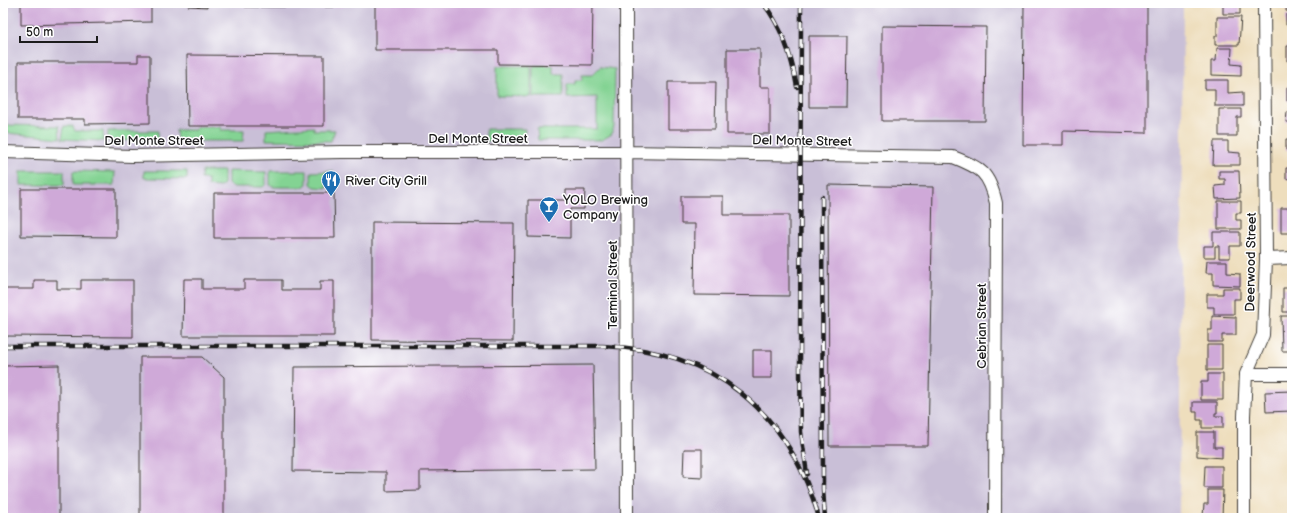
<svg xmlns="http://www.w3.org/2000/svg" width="1295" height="521" font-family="'Balsamiq Sans',sans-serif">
  <rect width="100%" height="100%" fill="#fff"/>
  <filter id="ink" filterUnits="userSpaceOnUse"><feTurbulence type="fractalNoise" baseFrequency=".025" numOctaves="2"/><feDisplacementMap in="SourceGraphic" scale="8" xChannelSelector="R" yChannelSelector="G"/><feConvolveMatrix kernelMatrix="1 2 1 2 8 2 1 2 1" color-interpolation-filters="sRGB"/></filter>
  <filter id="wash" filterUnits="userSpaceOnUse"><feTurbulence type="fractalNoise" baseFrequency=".012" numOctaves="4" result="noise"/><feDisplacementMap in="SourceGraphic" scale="16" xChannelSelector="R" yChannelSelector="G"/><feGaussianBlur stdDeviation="0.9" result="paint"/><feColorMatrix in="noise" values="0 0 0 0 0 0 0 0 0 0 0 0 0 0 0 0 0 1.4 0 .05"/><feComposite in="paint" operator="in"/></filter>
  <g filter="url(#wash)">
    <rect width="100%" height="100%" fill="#eedebd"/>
    <!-- industrial -->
    <path fill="#c9bfd7" d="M3,3h1180l-4,515h-1176z"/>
    <!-- green -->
    <path fill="#83d393" stroke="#507858" d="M553,65v9h10v23h-30v-31z
      M497,66h34v31l-34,-1z
      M600,67l15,2 -1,57 -2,8 -10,6h-64l-1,-11h60v-32l-30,1v-14h8v-4h7v-5h10z
      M3,125l56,1 1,12 -53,-5v-3h-4z
      M64,126h9l2,5h28l1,10 -42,-2z
      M196,127h25v3h23l-1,11h-66l-1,-11h20z
      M314,127v3h21l-4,11 -65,-1v-10z
      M486,129h39l-1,11 -38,1z
      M108,131h50l-1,9 -50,1z
      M21,171h43v14h-43z
      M73,171l42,1 -1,13h-41z
      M144,171h43v8l-43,-1z
      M202,171h22v13l-4,3 -12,-1v-7h-7z
      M228,171l38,1v12l-3,3h-31l-4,-3z
      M270,171h37v13l-4,3h-30l-3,-2z
      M333,171l1,8 -7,1v8l-12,-1 -4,-3v-12z"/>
    <g id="blocks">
      <!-- building -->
      <path fill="#cfa9d8" d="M21,3h130v19l-130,3z
        M188,3h19v4l-19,-1z
        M245,3h43v4h-43z
        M325,3h19v4h-19z
        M375,3h218l-1,62 -94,-1v-14h-123z
        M1024,3h123v130l-84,-2v14h-40z
        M1223,3h17v11h-17z
        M1287,3h5v9l-6,-1z
        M1286,15h6v11l-6,-1z
        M1217,17h24l-2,28h-24v-9h2z
        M882,26l104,1 -1,94h-103z
        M809,36h38l-1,71h-37z
        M1287,46h5v15h-5z
        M1217,48h15l-1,16 10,1v11l-30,-1v-14h5z
        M727,49h33v38h10v47h-43z
        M138,55h12v68l-65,1v-5h-67v-57h120z
        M187,55l137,1v70h-136z
        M1205,80h23v13l15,-1v14h-28v-17h-10z
        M668,82h48l-1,47h-47z
        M1287,87h5v14h-5z
        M1219,109h22v8h-4v19h-18z
        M1287,112h5v10h-6z
        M1286,139h6v11h-6z
        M1214,141h14v11l12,1v12h-27z
        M1286,168h6v10l-6,1z
        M1219,171h20l1,27 -24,1 -1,-13 10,-1v-6h-6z
        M828,185l105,2 -5,259h-99z
        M21,189h95v48l-95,-1z
        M566,190h19l-1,19h-14v29l-42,-1v-37h38z
        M214,193h120l1,45h-121z
        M681,196h42v19h66v81l-95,-1 1,-71h-14z
        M1218,201h23v12h-5v7h5v9h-23z
        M1281,208h11v25h-11z
        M372,222l142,1 -1,118 -141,-1z
        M1213,232h27v14h-10v12h-11v-12h-4v11h-11v-11h9z
        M1207,261h20v12l13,1v12l-27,-1v-12h-7z
        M3,279h2v10h29v-9h23v9h24v-9h52v57l-130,-1z
        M184,279h18v10h42v-9h38v10h38v-9h14v55h-151z
        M1288,280h4v32h-9v-24h5z
        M1223,288h17v11h-6v15h-20v-7h-7v-13h16z
        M1212,316l24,1v18h-14v7h-14v-12h4z
        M1281,316h11v35h-10z
        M1207,345h15v25h-15z
        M753,350h19v28h-19z
        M140,357h62l22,20v141h-84z
        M59,365v153h-56v-152z
        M593,365l2,104 -175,2v19l-34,1v-19l-93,-1 1,-104z
        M1208,374h15v26h-22v-18h7z
        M1292,391v20l-26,1 -1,-20z
        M1193,402h24v11h-2v3h8v12h-21v-8h-5v-8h-4z
        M1197,432h17v15h8v11l-25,-2z
        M684,449h18v29l-19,-1z
        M1205,466h17v22h-18z
        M1208,490h15l-1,27 -19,-1 1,-12h4z"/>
    </g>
  </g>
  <g filter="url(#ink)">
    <use href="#blocks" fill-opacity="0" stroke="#3c3934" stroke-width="1"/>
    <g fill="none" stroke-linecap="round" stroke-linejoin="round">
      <defs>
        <path id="minor" d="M626,3l1,515
          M3,152l129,4 210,-4h284l327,5c28,11 36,15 43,46l-1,315
          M1266,259l26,-1
          M1246,374h46
          M1244,518v-102l2,-42 17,-39 3,-76 -2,-256"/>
      </defs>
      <!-- minor casing -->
      <use href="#minor" stroke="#3c3934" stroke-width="14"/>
      <!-- minor -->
      <use href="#minor" stroke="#fff" stroke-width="12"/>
      <defs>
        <path id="rail" d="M763,3c19,24 29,54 34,84
          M801,3l-1,367 1,62 6,42
          M822,197l1,292 2,29
          M3,346h600c111,4 186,65 216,172"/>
      </defs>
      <!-- rail casing -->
      <use href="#rail" stroke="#1c1c1c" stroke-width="4.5"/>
      <!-- rail -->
      <use href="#rail" stroke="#fff" stroke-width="3" stroke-dasharray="9" stroke-linecap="butt"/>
    </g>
  </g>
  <!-- icons -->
  <defs>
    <symbol id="restaurant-pin" viewBox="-11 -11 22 30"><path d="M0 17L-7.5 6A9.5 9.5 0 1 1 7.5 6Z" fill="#1f6fb2" stroke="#fff"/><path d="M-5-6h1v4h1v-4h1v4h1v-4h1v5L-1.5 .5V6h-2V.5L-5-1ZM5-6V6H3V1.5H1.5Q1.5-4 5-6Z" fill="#fff"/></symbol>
    <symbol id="bar-pin" viewBox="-11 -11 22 30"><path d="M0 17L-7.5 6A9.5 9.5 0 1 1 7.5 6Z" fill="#1f6fb2" stroke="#fff"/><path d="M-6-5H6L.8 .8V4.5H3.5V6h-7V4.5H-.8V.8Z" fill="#fff"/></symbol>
  </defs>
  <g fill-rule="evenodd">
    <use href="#restaurant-pin" x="320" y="169" width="22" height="30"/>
    <use href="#bar-pin" x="538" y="195" width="22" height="30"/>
  </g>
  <g text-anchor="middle" stroke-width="3" stroke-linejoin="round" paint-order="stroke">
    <!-- street labels -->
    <g font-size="13" fill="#1c1c1c" stroke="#fff">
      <text x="478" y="143">Del Monte Street</text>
      <text x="154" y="145">Del Monte Street</text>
      <text transform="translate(802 140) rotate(1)" y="5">Del Monte Street</text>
      <text transform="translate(1250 262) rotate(-89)" y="5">Deerwood Street</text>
      <text transform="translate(612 285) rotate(-90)" y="5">Terminal Street</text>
      <text transform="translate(981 326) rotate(-90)" y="5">Cebrian Street</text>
    </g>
    <!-- poi labels -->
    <g font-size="13" fill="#1c1c1c" stroke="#fff" text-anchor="start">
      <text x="345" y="185">River City Grill</text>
      <text x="563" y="204">YOLO Brewing<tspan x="563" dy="15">Company</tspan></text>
    </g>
  </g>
  <!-- margin -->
  <rect width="1295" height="521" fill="none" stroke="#fff" stroke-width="16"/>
  <!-- scale -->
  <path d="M20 36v6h77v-6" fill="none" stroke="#1c1c1c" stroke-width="2"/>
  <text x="26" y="36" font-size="12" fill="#1c1c1c" stroke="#ffffff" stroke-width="3" paint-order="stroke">50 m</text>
</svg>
